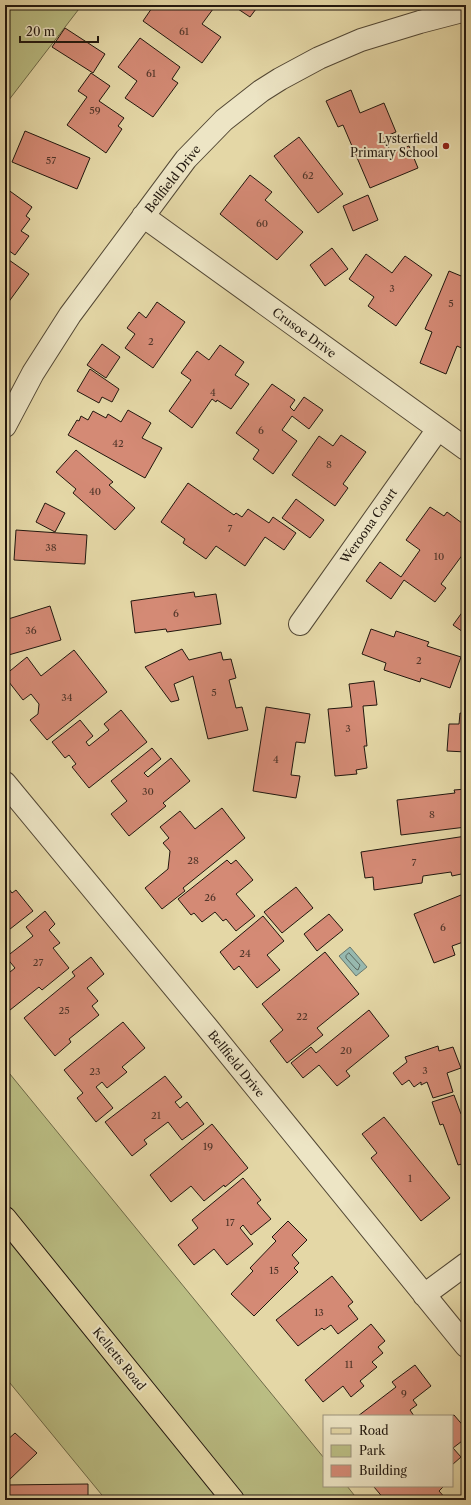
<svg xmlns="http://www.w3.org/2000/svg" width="471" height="1505" font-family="'Libre Caslon Text',serif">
  <rect width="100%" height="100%" fill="#e4d7a6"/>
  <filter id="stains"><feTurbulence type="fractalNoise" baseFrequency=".005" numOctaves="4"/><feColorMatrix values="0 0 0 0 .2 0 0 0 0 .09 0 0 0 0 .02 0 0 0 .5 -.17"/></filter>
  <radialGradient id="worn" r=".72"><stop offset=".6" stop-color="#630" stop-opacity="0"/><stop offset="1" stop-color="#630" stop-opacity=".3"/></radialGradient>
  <!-- green -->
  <path fill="#babd83" stroke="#6e6a48" d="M5,5h77l-77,100z
    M5,1068l319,390v28h23l11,14h-252l-101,-123z"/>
  <!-- water -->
  <path fill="#97b8ae" stroke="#68786e" d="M350,947l17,20 -11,9 -17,-20z"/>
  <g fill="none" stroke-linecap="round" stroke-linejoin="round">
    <!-- shore -->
    <path stroke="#5c685e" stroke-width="1" d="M349,953l11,12 -2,5 -2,-1 -10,-11v-2z"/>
  </g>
  <!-- building -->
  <path fill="#d48a75" stroke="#21170e" d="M154,5h62l-14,19 19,13 -19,26 -59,-42z
    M232,5h27l-9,12z
    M65,28l40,26 -12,19 -41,-26z
    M140,38l40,29 -8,12 6,4 -25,34 -28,-19 12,-17 -19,-14z
    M91,73l19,13 -11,15 25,17 -6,8 4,3 -16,24 -39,-28 20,-28 -9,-6z
    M351,90l9,23 24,-10 12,29 -12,5 7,16 18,-7 9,22 -48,20 -27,-63 -5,2 -12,-26z
    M25,131l65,27 -13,31 -65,-27z
    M299,137l44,57 -25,19 -44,-57z
    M250,175l22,17 -7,8 38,32 -26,28 -57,-46z
    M7,189l25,18 -6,9 4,3 -9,12 8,5 -14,19 -10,-7v-56z
    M368,195l10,25 -25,11 -10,-25z
    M332,248l16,21 -23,17 -15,-21z
    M366,254l26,19 13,-17 27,19 -36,51 -28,-20 6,-9 -25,-18z
    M9,260l20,14 -24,33v-41z
    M449,271l17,7v72l-9,-4 -11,28 -26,-11 12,-31 -7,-3z
    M157,302l28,20 -32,46 -28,-20 10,-14 -8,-6 12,-16 7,6z
    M102,344l18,13 -14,21 -19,-13z
    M220,345l24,17 -9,13 14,9 -18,25 -14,-9 -1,2 -4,-3 -20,29 -23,-17 22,-31 -10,-7 16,-22 12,9z
    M90,369l29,20 -7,13 -10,-5 -3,6 -22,-12z
    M272,384l23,16 -5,7 4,4 10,-14 19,13 -14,19 -17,-13 -10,14 15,11 -24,33 -20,-15 6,-9 -23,-17z
    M128,410l23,13 -9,15 20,10 -17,30 -77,-43 9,-15 2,1 2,-5 7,4 5,-9 13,7 2,-4 13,8z
    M341,435l25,17 -23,32 5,4 -13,18 -43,-31 27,-39 14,10z
    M76,450l37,32 -4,3 26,23 -20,22 -42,-37 3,-4 -20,-17z
    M188,483l46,32 2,-2 6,4 6,-8 21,14 4,-6 23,16 -12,17 -19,-13 -20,29 -29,-20 -10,13 -23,-16 2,-4 -24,-17z
    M296,499l28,21 -14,18 -28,-20z
    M45,503l20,10 -10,19 -19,-10z
    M430,507l14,9 3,-4 19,14v24l-25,34 5,4 -11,14 -31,-22 -13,19 -25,-18 14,-19 21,15 19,-27 -14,-10z
    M16,530l71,5 -2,29 -71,-4z
    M194,592l1,5 21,-3 5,30 -54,8 -1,-3 -31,4 -4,-32z
    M50,606l11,34 -56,16v-36z
    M466,607v27l-13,-9z
    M371,629l23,8 2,-6 33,11 -2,4 34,11 -11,31 -29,-10 -1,4 -36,-12 2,-7 -24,-9z
    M182,649l7,11 32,-8 2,8 8,-1 5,19 -7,2 7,28 6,-1 6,23 -40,9 -15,-63 -19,8 5,16 -8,2 -26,-35z
    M74,650l33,42 -60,48 -17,-20 8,-6 1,-10 -8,-10 -8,6 -18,-23v-2l22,-18 14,19z
    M374,681l3,24 -14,1 4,40h-3l3,22 -11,2 1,4 -22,2 -7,-67 24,-2 -3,-23z
    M266,707l44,7 -5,29 -9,-1 -5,33 9,1 -4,22 -43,-7z
    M121,710l26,32 -58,46 -17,-21 4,-3 -7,-9 -4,3 -13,-16 28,-22 13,16 -7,6 3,4 20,-16 -5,-6z
    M460,713l6,1v38l-19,-1 2,-27h10z
    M152,748l9,11 -17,14 4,4 23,-19 19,23 -27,22 3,3 -37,30 -18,-22 16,-13 -16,-20z
    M466,789v38l-65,8 -4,-35 58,-7 -1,-3z
    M222,808l23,30 -62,50 2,3 -23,18 -17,-21 23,-19 2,-18 -7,-8 6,-5 -9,-11 20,-16 15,18z
    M466,836v37l-14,3 -1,-4 -28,4 -1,7 -48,7 -1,-13 -8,1 -4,-26z
    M227,860l4,4 5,-4 17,20 -17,14 19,22 -19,15 -10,-12 -3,2 -8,-9 -13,10 -8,-9 -3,2 -13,-16z
    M5,884l7,9 4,-3 17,21 -28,22z
    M296,887l17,21 -31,25 -18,-21z
    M466,893v48l-14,5 3,9 -21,8 -20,-49z
    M45,911l10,13 -6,6 11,13 -7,5 16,20 -27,22 -3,-3 -34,27v-38l10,-8 -9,-11 27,-21 -7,-9z
    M329,914l14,16 -26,21 -13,-17z
    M263,916l21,25 -17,14 13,15 -23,18 -18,-22 -5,4 -14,-18z
    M325,952l34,42 -42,34 6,7 -36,28 -17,-22 13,-11 -21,-26z
    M91,957l13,17 -17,14 11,13 -6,5 7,9 -30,24 2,3 -16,14 -31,-38 51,-42 -3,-4z
    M369,1010l20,26 -43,35 4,5 -13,10 -18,-21 -16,13 -12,-15 20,-16 5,6z
    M123,1022l22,26 -23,19 5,5 -20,16 -5,-6 -6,5 17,21 -17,14 -19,-24 6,-5 -19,-23z
    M438,1046l1,5 14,-4 8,21 -14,5 6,19 -20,6 -6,-16 -6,3v-3l-7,5 -5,-7 -7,5 -9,-12 14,-11 -2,-5z
    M165,1076l17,21 -7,5 5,6 7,-6 17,22 -22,16 -14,-18 -24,18 3,4 -15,12 -27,-34z
    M454,1095l7,19 5,-2v51l-8,2 -15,-41 -3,1 -8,-23z
    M384,1117l66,81 -29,23 -50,-63 6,-5 -15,-19z
    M212,1124l36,44 -23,19 -1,-2 -20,16 -13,-15 -20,16 -21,-27z
    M243,1178l18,22 -4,3 14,16 -20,16 -8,-10 -3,3 13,16 -26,21 -13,-16 -20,16 -16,-20 20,-17 -6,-8z
    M288,1221l19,19 -15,15 7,8 -5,5 4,4 -44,44 -23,-22 22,-23 -3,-3 26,-27 -4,-4z
    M332,1276l21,26 -5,4 10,13 -20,15 -7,-9 -7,5 -2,-2 -24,18 -22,-26z
    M371,1324l14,17 -7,6 5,6 -11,9 5,5 -17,14 4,5 -13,11 -8,-11 -20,16 -18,-22z
    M415,1365l16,21 -18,14 4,5 -7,5 4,6h-56l38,-29 -4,-5z
    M454,1415l12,14v9l-13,10 8,9 -9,8v-49z
    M15,1433l22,20 -29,28 -3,-2v-37z
    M88,1484v16h-83v-15z
    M375,1486h69l-5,5 8,9h-62l-11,-13z"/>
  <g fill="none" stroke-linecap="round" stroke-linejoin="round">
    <defs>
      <path id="minor" d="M143,216l323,233
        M5,426l28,-53 37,-58 116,-156 38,-39 37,-29 19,-12 39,-21 42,-18 59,-18 46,-12
        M300,624l138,-195
        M5,783l201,243 260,320
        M424,1295l42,-31"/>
      <path id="major" d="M5,1218l228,282"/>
    </defs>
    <!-- minor casing -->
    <use href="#minor" stroke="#524734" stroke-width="24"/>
    <!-- major casing -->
    <use href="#major" stroke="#21170e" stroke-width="24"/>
    <!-- minor -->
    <use href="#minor" stroke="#ede5c5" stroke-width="22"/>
    <!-- major -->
    <use href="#major" stroke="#e4d7a6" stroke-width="22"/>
  </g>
  <!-- markers -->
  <circle fill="#8f2418" stroke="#ede5c5" stroke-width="1.5" cx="446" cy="146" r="4"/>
  <g text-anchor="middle" stroke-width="4" stroke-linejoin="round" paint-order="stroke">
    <!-- number labels -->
    <g font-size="10" fill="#4e3428">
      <text x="184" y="35">61</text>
      <text x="151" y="77">61</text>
      <text x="95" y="114">59</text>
      <text x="51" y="164">57</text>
      <text x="308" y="179">62</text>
      <text x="262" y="227">60</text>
      <text x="392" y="292">3</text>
      <text x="451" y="307">5</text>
      <text x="151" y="345">2</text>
      <text x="213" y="396">4</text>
      <text x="261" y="434">6</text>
      <text x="118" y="447">42</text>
      <text x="329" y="468">8</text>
      <text x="95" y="495">40</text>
      <text x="230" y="532">7</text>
      <text x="51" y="551">38</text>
      <text x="439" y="560">10</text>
      <text x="176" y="617">6</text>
      <text x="31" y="634">36</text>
      <text x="419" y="664">2</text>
      <text x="214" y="696">5</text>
      <text x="67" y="701">34</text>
      <text x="348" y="732">3</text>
      <text x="276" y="763">4</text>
      <text x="148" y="795">30</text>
      <text x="432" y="818">8</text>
      <text x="193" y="864">28</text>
      <text x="414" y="866">7</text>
      <text x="210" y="901">26</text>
      <text x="443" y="931">6</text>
      <text x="245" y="957">24</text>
      <text x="38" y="966">27</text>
      <text x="64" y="1014">25</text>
      <text x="302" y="1020">22</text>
      <text x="346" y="1054">20</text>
      <text x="425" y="1074">3</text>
      <text x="95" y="1075">23</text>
      <text x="156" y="1119">21</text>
      <text x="208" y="1150">19</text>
      <text x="410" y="1182">1</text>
      <text x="230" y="1226">17</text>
      <text x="274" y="1274">15</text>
      <text x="319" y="1316">13</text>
      <text x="349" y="1368">11</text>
      <text x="404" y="1397">9</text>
    </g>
    <!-- poi labels -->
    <g font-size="12" fill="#21170e" stroke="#ede5c5" text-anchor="end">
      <text x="438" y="143">Lysterfield<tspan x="438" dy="14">Primary School</tspan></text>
    </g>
    <!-- street labels -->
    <g font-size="12" fill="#21170e" stroke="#ede5c5">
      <text transform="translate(173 179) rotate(-52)" y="4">Bellfield Drive</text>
      <text transform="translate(304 333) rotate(36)" y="4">Crusoe Drive</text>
      <text transform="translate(369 526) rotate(-55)" y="4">Weroona Court</text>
      <text transform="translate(236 1064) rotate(51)" y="4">Bellfield Drive</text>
      <text transform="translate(119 1359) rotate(51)" y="4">Kelletts Road</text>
    </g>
  </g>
  <!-- margin -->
  <rect width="471" height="1505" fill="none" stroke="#e4d7a6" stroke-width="20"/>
  <rect x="6" y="6" width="459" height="1493" fill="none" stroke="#21170e" stroke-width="2"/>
  <rect x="10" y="10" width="451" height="1485" fill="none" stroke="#21170e"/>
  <!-- legend -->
  <rect x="323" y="1415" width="130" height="72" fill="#ede5c5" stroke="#9b937c"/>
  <rect x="331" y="1428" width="20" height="6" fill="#e4d7a6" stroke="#9b937c"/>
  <text x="359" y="1435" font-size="12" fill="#21170e">Road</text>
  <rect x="331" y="1445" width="20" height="12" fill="#babd83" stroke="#9b937c"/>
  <text x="359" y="1455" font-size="12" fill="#21170e">Park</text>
  <rect x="331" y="1465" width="20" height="12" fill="#d48a75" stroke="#9b937c"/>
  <text x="359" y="1475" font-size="12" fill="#21170e">Building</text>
  <!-- scale -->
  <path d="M20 36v6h78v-6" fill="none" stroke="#21170e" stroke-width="2"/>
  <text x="26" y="36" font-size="12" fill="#21170e" stroke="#ede5c5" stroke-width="3" paint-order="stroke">20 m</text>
  <rect width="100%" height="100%" filter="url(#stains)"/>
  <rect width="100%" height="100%" fill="url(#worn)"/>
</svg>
